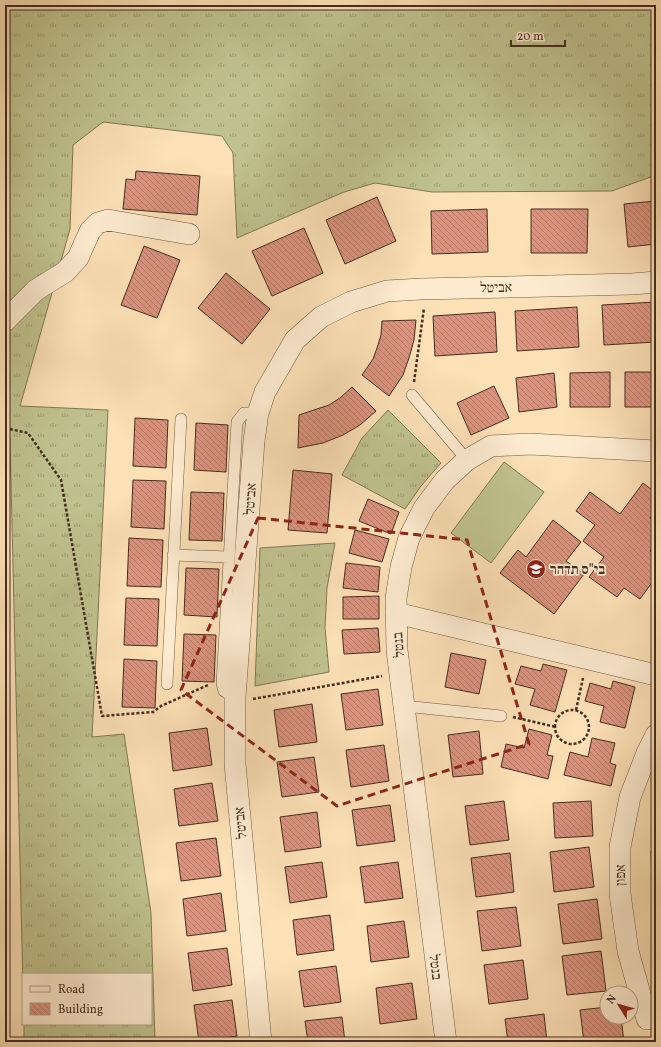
<svg xmlns="http://www.w3.org/2000/svg" width="661" height="1047" font-family="Vollkorn,'Frank Ruhl Libre',serif">
  <defs>
    <pattern id="grass-tufts" width="24" height="20" patternUnits="userSpaceOnUse"><rect width="24" height="20" fill="#bfc28e"/><path d="M3 7l-1-3M5 7V3M7 7l1-3M15 17l-1-3M17 17v-4M19 17l1-3" fill="none" stroke="#9d9e74"/></pattern>
    <pattern id="building-back-hatch" width="6" height="6" patternUnits="userSpaceOnUse"><rect width="6" height="6" fill="#da937e"/><path d="M-1 5l2 2M0 0l6 6M5-1l2 2" fill="none" stroke="#b37867"/></pattern>
  </defs>
  <rect width="100%" height="100%" fill="#fce0b6"/>
  <filter id="stains"><feTurbulence type="fractalNoise" baseFrequency=".005" numOctaves="4"/><feColorMatrix values="0 0 0 0 .2 0 0 0 0 .09 0 0 0 0 .02 0 0 0 .5 -.17"/></filter>
  <radialGradient id="worn" r=".72"><stop offset=".6" stop-color="#630" stop-opacity="0"/><stop offset="1" stop-color="#630" stop-opacity=".3"/></radialGradient>
  <!-- grass -->
  <path fill="url(#grass-tufts)" stroke="#827757" d="M5,5h651v170l-44,16 -180,1 -57,-9 -31,9 -107,46 -4,-85 -11,-17 -119,-14 -30,23 -3,84 -50,177 88,4 -16,327 32,-3 27,179 4,129h-131v-18h127v-50h-128v14l-13,-549 -5,-13z
    M388,410l53,53 -20,23 -16,23 -63,-34 20,-37z
    M335,543l-8,45 -2,40 4,44 -74,14 5,-138z"/>
  <!-- garden -->
  <path fill="#bfc28e" stroke="#827757" d="M504,462l40,30 -53,71 -40,-30z"/>
  <!-- building -->
  <path fill="url(#building-back-hatch)" stroke="#452c20" d="M136,171l64,5 -3,39 -74,-6 3,-30 9,1z
    M377,197l19,44 -51,23 -19,-44z
    M656,201v43l-28,3 -4,-43z
    M487,209l1,43 -56,2 -1,-43z
    M531,209h57l-1,44h-56z
    M304,228l19,45 -51,23 -20,-45z
    M144,246l36,14 -23,58 -36,-13z
    M226,273l44,36 -28,35 -44,-36z
    M656,302v40l-52,3 -2,-40z
    M577,307l2,40 -62,4 -2,-40z
    M495,312l2,40 -62,4 -2,-40z
    M416,320l-2,20 -5,18 -6,17 -14,21 -27,-21 11,-16 4,-11 4,-13 1,-14z
    M610,372v35h-40v-34z
    M625,372h31v35h-31z
    M554,373l3,34 -38,5 -3,-34z
    M494,386l15,32 -38,17 -14,-32z
    M352,387l24,24 -16,14 -17,10 -20,8 -25,5 1,-33 30,-10 11,-7z
    M135,418l33,2 -2,48 -33,-2z
    M196,423l32,2 -2,47 -32,-2z
    M293,470l39,4 -5,59 -39,-3z
    M133,480l33,1 -2,48 -33,-2z
    M643,483l13,10v17l-6,8 6,5v19l-6,9 6,5v21l-16,22 -16,-11 -7,9 -28,-20 15,-20 -21,-16 12,-16 -19,-14 14,-19 30,22z
    M191,492l33,1 -2,48 -33,-1z
    M368,499l31,13 -8,22 -32,-13z
    M553,520l28,22 -15,19 18,13 -30,40 -54,-41 18,-23 8,7z
    M355,530l34,9 -7,23 -33,-9z
    M129,538l34,2 -2,47 -34,-1z
    M346,563l34,4 -2,25 -35,-4z
    M186,568l33,1 -2,48 -33,-2z
    M379,596v23h-36v-22z
    M126,598l33,1 -2,47 -33,-1z
    M378,628l2,24 -36,2 -2,-24z
    M184,634l32,1 -2,47 -32,-1z
    M451,653l35,7 -7,34 -34,-7z
    M124,659l33,2 -2,47 -33,-1z
    M543,664l24,6 -12,42 -25,-7 5,-16 -20,-5 6,-18 20,5z
    M613,681l22,6 -10,41 -25,-6 4,-16 -19,-5 5,-18 21,6z
    M378,689l5,36 -37,5 -5,-36z
    M312,704l5,38 -38,5 -5,-37z
    M207,728l5,37 -39,6 -4,-38z
    M529,729l23,6 -5,20 6,1 -5,23 -47,-12 5,-23 18,4z
    M479,731l4,43 -30,3 -5,-42z
    M592,738l23,5 -5,20 6,2 -5,21 -47,-11 6,-23 18,5z
    M384,745l5,36 -38,6 -5,-37z
    M314,757l5,35 -37,5 -5,-35z
    M212,783l6,38 -39,5 -5,-37z
    M504,801l5,39 -39,5 -5,-39z
    M591,801l2,35 -38,2 -2,-35z
    M390,805l5,36 -38,5 -5,-36z
    M317,812l4,35 -36,5 -5,-35z
    M216,838l5,38 -40,5 -5,-38z
    M589,847l5,40 -40,5 -4,-40z
    M651,851h5v35l-4,1z
    M510,853l4,39 -38,5 -5,-39z
    M322,862l5,35 -37,6 -5,-36z
    M398,862l5,36 -38,5 -5,-36z
    M221,893l5,38 -39,5 -4,-37z
    M597,899l5,40 -39,5 -5,-40z
    M516,907l5,39 -39,5 -5,-40z
    M330,915l4,35 -37,5 -4,-35z
    M404,921l5,36 -38,5 -4,-36z
    M227,948l5,37 -39,6 -5,-38z
    M601,951l5,40 -39,4 -5,-39z
    M523,960l5,39 -39,5 -5,-39z
    M336,966l5,36 -37,5 -5,-36z
    M412,983l5,36 -37,5 -4,-36z
    M232,1000l5,36 -38,6 -5,-37z
    M607,1007v10h14l3,25h-40l-4,-32z
    M544,1014l3,28h-39l-3,-23z
    M342,1017l3,25h-37l-3,-21z"/>
  <g fill="none" stroke-linecap="round" stroke-linejoin="round">
    <defs>
      <path id="lane" d="M412,395l55,65
        M173,555l56,2
        M167,684l14,-265
        M235,697l-11,-6 -2,-7 15,-262 7,-9h14
        M404,706l97,10"/>
      <path id="street" d="M5,321l31,-31 29,-18 13,-14 12,-27 8,-8 10,-3 81,14
        M396,613l260,62
        M647,1019l-19,-68 -8,-57v-47l10,-50 17,-44 9,-18
        M261,1042l-26,-278v-67l19,-256 4,-28 7,-21 30,-52 26,-23 30,-15 36,-11 34,-2 211,-5 24,-2
        M446,1042l-49,-392 -1,-52 5,-31 8,-29 15,-30 21,-28 22,-20 24,-14 39,-2 126,7"/>
    </defs>
    <!-- lane casing -->
    <use href="#lane" stroke="#735946" stroke-width="12"/>
    <!-- street casing -->
    <use href="#street" stroke="#735946" stroke-width="22"/>
    <!-- path -->
    <path stroke="#452c20" stroke-width="2.5" stroke-dasharray="3 2" stroke-linecap="butt" d="M414,382l10,-74
      M5,428l23,5 33,47 41,236 51,-4 8,-6 47,-21
      M253,699l129,-23
      M576,710l7,-32
      M555 727a17 17 0 1 1 34 0a17 17 0 1 1-34 0Z
      M513,717l43,10"/>
    <!-- lane -->
    <use href="#lane" stroke="#fdebd0" stroke-width="11"/>
    <!-- street -->
    <use href="#street" stroke="#fdebd0" stroke-width="21"/>
  </g>
  <!-- marked area -->
  <path fill="none" stroke="#8f2418" stroke-width="3" stroke-dasharray="8 5" stroke-linejoin="round" d="M258,518l209,22 62,204 -192,62 -156,-116z"/>
  <!-- icons -->
  <defs>
    <symbol id="school-disc" viewBox="-11 -11 22 22"><circle r="9.5" fill="#8f2418" stroke="#fdebd0"/><path d="M0-5L7-2L0 1L-7-2ZM-4 1L0 2.5L4 1V4Q0 6-4 4Z" fill="#fff"/></symbol>
  </defs>
  <g fill-rule="evenodd">
    <use href="#school-disc" x="525" y="558" width="22" height="22"/>
  </g>
  <g text-anchor="middle" stroke-width="3.5" stroke-linejoin="round" paint-order="stroke">
    <!-- street labels -->
    <g font-size="14" fill="#452c20" stroke="#fdebd0">
      <text transform="translate(496 287) rotate(-1)" y="5">אביטל</text>
      <text transform="translate(250 499) rotate(-86)" y="5">אביטל</text>
      <text transform="translate(398 645) rotate(-94)" y="5">בנטל</text>
      <text transform="translate(240 823) rotate(-95)" y="5">אביטל</text>
      <text transform="translate(620 875) rotate(-90)" y="5">אפון</text>
      <text transform="translate(436 967) rotate(83)" y="5">בנטל</text>
    </g>
    <!-- poi labels -->
    <g font-size="14" font-weight="bold" fill="#452c20" stroke="#fdebd0" text-anchor="start">
      <text x="550" y="574">בי"ס תדהר</text>
    </g>
  </g>
  <!-- margin -->
  <rect width="661" height="1047" fill="none" stroke="#fce0b6" stroke-width="20"/>
  <rect x="6" y="6" width="649" height="1035" fill="none" stroke="#452c20" stroke-width="2"/>
  <rect x="10" y="10" width="641" height="1027" fill="none" stroke="#452c20"/>
  <!-- legend -->
  <rect x="22" y="973" width="130" height="52" fill="#fdebd0" stroke="#b39f8a"/>
  <rect x="30" y="986" width="20" height="6" fill="#fdebd0" stroke="#b39f8a"/>
  <text x="58" y="993" font-size="12" fill="#452c20">Road</text>
  <rect x="30" y="1003" width="20" height="12" fill="url(#building-back-hatch)" stroke="#b39f8a"/>
  <text x="58" y="1013" font-size="12" fill="#452c20">Building</text>
  <!-- north arrow -->
  <g transform="translate(619 1005) rotate(307)"><circle r="19" fill="#fdebd0" stroke="#b39f8a"/>
  <path d="M0-3L7 15L0 10L-7 15Z" fill="#8f2418"/>
  <text y="-6" font-size="11" font-weight="bold" text-anchor="middle" fill="#452c20">N</text>
  </g>
  <!-- scale -->
  <path d="M511 40v6h54v-6" fill="none" stroke="#452c20" stroke-width="2"/>
  <text x="517" y="40" font-size="12" fill="#452c20" stroke="#fdebd0" stroke-width="3" paint-order="stroke">20 m</text>
  <rect width="100%" height="100%" filter="url(#stains)"/>
  <rect width="100%" height="100%" fill="url(#worn)"/>
</svg>
